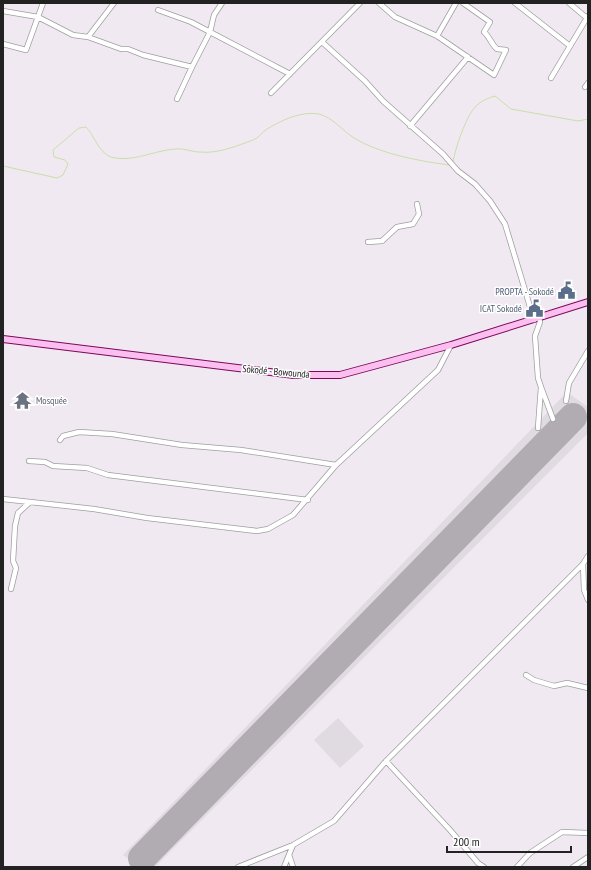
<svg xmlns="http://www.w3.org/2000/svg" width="591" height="870" font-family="'PT Sans Narrow',sans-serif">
  <rect width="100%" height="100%" fill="#f0e9f2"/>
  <!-- airport -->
  <path fill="#e0dae1" d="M567,392l21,15v26l-433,434h-15l-17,-12z
    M338,718l26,28 -24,22 -26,-28z"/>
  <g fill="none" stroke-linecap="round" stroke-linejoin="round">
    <!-- stream -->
    <path stroke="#cbdeaa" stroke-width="1" d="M453,162c2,-13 13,-46 23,-56 5,-5 12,-8 19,-10l16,13 67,12 10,-2
      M3,166l54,12 6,-3 5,-11 -3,-4 -11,-3 -1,-7 26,-22 7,-1c8,8 13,26 25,30 21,6 44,-7 65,-8 8,-1 16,3 24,3 17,2 37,-6 53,-12 6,-2 9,-8 14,-11 15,-9 34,-18 52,-15 13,3 24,17 35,24 26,16 65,23 95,27"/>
    <!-- runway -->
    <path stroke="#b0acb1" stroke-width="28" d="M142,858l431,-441"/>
    <defs>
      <path id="street" d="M379,3l16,14 42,19 57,39 12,-25 -9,-1c-6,-5 -7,-12 -13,-17l6,-10 -27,-19
        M515,3l55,43
        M569,3l19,16
        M158,10l33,12 99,52
        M3,11l35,6 35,18 15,2 33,12h7l15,6 49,12 18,-35 4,-17 8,-12
        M437,36l19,-33
        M88,37l26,-34
        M322,42l43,39 18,20 60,53 15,17 17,13 15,17 15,23 29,96
        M3,44l23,6 17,-47
        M551,78l37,-62
        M585,87l3,-4
        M271,93l89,-90
        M177,99l15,-32
        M410,126l58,-69
        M368,242l14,-1 15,-14 16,-3 6,-10 -2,-10
        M541,387l12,32
        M566,401l3,-18 19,-32
        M538,428l3,-41 -3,-9 -3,-42 5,-14 -1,-4
        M60,440l3,-4 16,-4 33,2 70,11 59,5 95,15
        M29,461l16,1 8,4 34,2 21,7 200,25
        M3,499l91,10 53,9 110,13 11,-2 25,-14 43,-50 102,-95 13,-25
        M583,564l1,26 4,10
        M11,589l5,-21 -3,-7 2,-35 3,-13 11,-10
        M526,675l8,5 20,6 13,-3 21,5
        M386,761l64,69 28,33 6,4
        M289,855l4,12
        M238,867l55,-22 41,-24 52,-60 197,-197 5,-8
        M284,867l9,-22
        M517,867l13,-14 32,-21 26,1
        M573,867l15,-10"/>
      <path id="secondary" d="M3,339l291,36h46l111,-30 137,-43"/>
    </defs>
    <!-- street casing -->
    <use href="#street" stroke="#9f9f9f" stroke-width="6"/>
    <!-- secondary casing -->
    <use href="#secondary" stroke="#7c065d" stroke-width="8"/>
    <!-- street -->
    <use href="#street" stroke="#fff" stroke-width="4.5"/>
    <!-- secondary -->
    <use href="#secondary" stroke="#fabfee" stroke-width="6"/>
  </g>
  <!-- icons -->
  <defs>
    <symbol id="civic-bare" viewBox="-9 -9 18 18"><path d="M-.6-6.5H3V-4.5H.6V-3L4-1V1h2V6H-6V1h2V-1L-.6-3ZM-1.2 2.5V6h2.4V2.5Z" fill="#5c6f8a" stroke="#fff" stroke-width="2.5" paint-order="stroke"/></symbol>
    <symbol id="temple-bare" viewBox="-9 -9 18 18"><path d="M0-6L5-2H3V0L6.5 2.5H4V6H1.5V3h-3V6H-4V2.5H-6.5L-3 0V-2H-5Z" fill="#6b7280" stroke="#fff" stroke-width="2.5" paint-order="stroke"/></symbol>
  </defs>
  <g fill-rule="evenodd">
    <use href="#civic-bare" x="554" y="278" width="25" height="25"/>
    <use href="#civic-bare" x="522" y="296" width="25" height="25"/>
    <use href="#temple-bare" x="10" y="388" width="25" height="25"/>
  </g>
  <g text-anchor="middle" stroke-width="3" stroke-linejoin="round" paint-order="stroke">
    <!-- service labels -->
    <g font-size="10" fill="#4e5e75" stroke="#fff" text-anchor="end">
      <text x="554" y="295">PROPTA - Sokodé</text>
      <text x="522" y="312">ICAT Sokodé</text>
    </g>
    <!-- street labels -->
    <g font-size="10" fill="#222" stroke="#fff">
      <text transform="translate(276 371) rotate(5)" y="4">Sokodé - Bowounda</text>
    </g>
    <!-- worship labels -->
    <g font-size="10" fill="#5b616d" stroke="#fff" text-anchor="start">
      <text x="36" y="404">Mosquée</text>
    </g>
  </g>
  <!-- border -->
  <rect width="591" height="870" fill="none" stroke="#222222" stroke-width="8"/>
  <!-- scale -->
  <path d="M447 846v6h124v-6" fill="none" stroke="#222222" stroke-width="2"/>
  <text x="453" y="846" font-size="12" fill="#222222" stroke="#ffffff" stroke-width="3" paint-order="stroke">200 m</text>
</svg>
